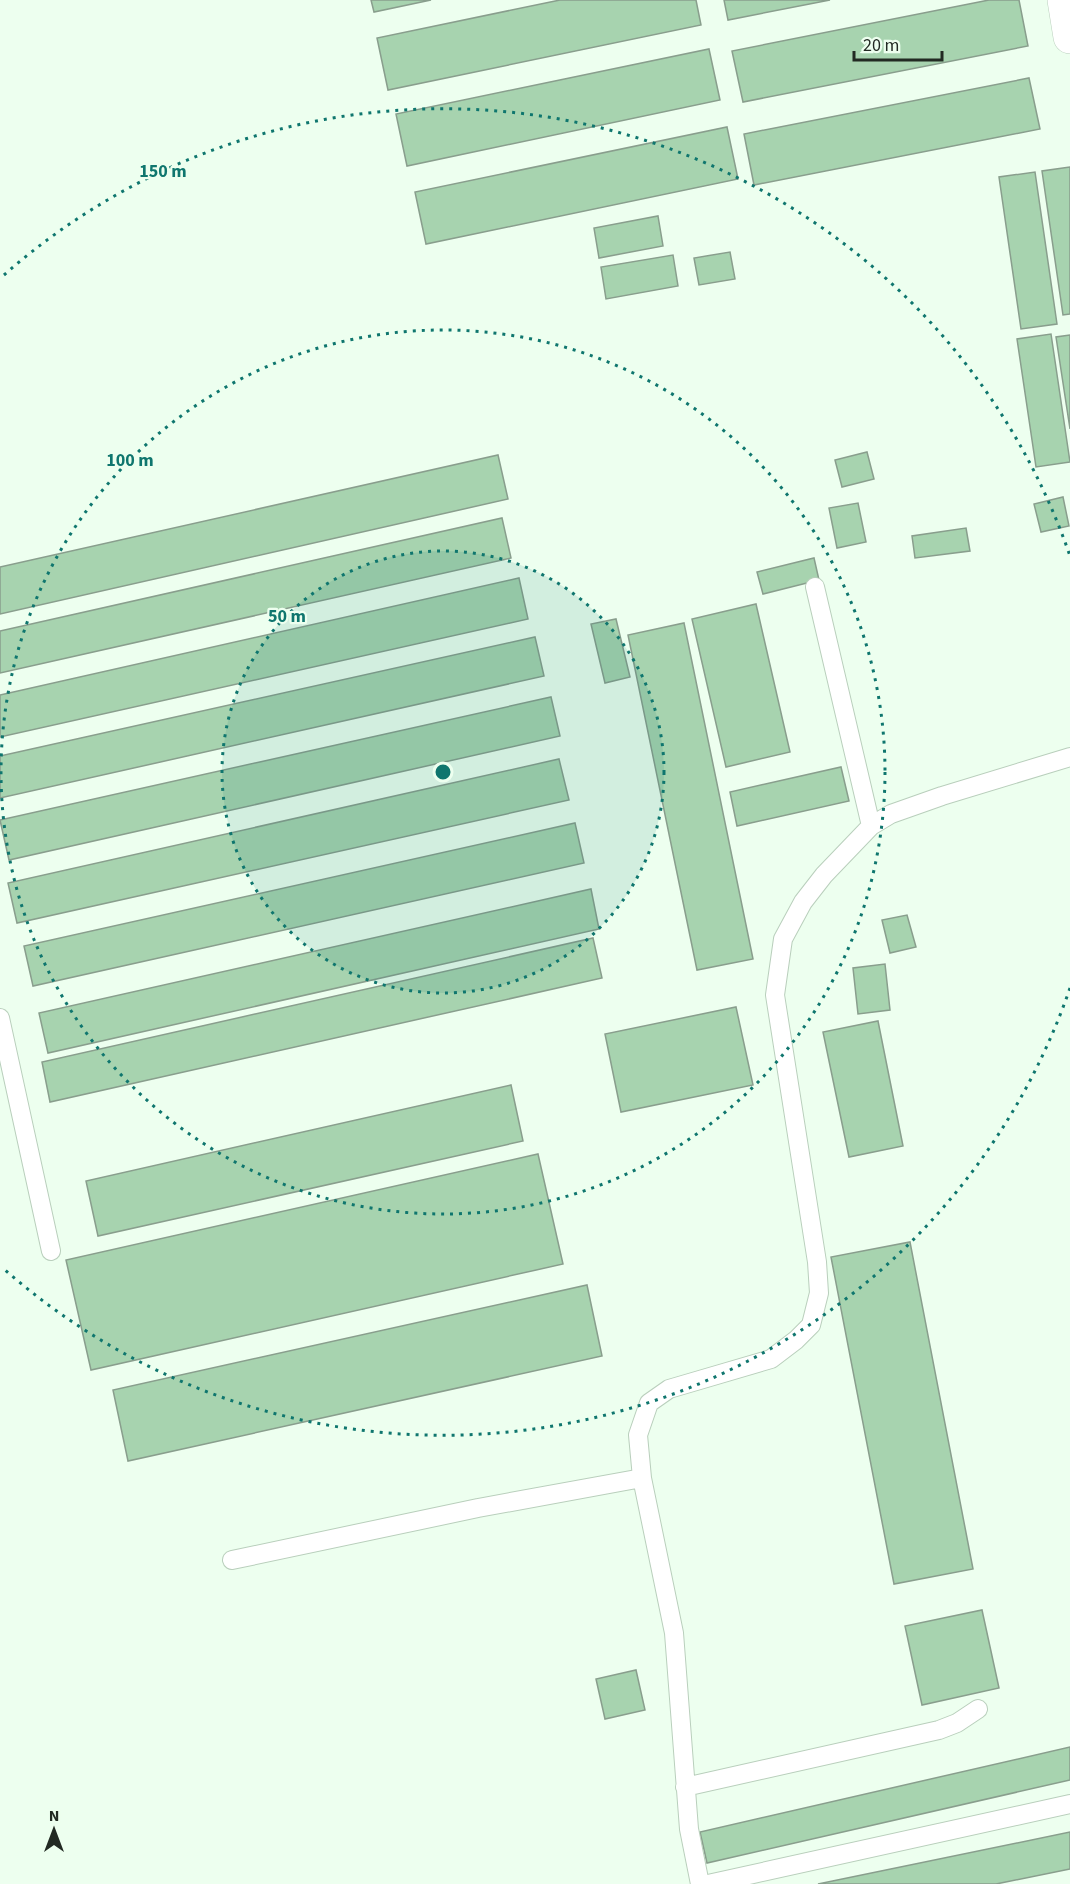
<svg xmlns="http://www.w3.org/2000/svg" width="1070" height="1884" font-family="'Source Sans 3',sans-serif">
  <rect width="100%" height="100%" fill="#edffef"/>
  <!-- building -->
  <path fill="#a7d3af" stroke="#899e8d" stroke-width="1.5" d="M371,0h60l-57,12z
    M560,0h136l5,25 -313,65 -11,-52z
    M724,0h106l-102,20z
    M989,0h30l9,46 -285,56 -11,-51z
    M709,49l11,51 -313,66 -11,-52z
    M1029,78l11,51 -286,56 -10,-51z
    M727,127l11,52 -312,65 -11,-52z
    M1070,167v147l-7,1 -21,-144z
    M1035,172l22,152 -36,5 -22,-152z
    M658,216l5,30 -64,12 -5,-30z
    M730,252l5,27 -36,6 -5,-27z
    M673,255l5,31 -72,13 -5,-32z
    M1051,334l19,128 -34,5 -19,-128z
    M1070,335v94l-14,-92z
    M867,452l7,27 -32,8 -7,-27z
    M498,455l10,44 -508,115v-47z
    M1063,497l6,29 -28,6 -7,-28z
    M858,503l8,39 -29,6 -8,-40z
    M502,518l9,40 -511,115v-42z
    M966,528l4,23 -55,7 -3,-22z
    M814,558l5,22 -56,14 -6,-22z
    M519,578l9,41 -528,118v-42z
    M756,604l34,148 -64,15 -34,-148z
    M616,619l14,58 -25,6 -14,-59z
    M684,623l69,336 -56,11 -69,-335z
    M535,637l9,39 -544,122v-42z
    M551,697l9,39 -551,124 -9,-40z
    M559,759l10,41 -552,123 -9,-40z
    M841,767l8,34 -112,25 -7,-34z
    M575,823l9,40 -551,123 -9,-40z
    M591,889l8,40 -551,124 -9,-40z
    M907,915l9,32 -26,6 -8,-33z
    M593,938l9,40 -552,124 -8,-40z
    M885,964l5,46 -32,4 -5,-46z
    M736,1007l17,78 -132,27 -16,-78z
    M878,1021l25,125 -54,11 -26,-125z
    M511,1085l12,56 -425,95 -12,-55z
    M538,1154l25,110 -472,106 -25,-110z
    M910,1242l63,327 -79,15 -63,-327z
    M587,1285l15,71 -474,105 -15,-71z
    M982,1610l17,78 -77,17 -17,-79z
    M636,1670l9,40 -40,9 -9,-40z
    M1070,1747v33l-363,83 -7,-31z
    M1070,1832v37l-74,15h-178z"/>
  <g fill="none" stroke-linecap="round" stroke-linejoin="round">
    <defs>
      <path id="lane" d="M815,587l56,239
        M0,1018l51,233
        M232,1560l246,-52 164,-30
        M685,1787l254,-57 18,-7 21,-14
        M700,1884l-11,-55 -15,-196 -32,-155 -4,-43 11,-32 20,-14 102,-30 25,-19 15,-15 8,-32 -2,-31 -42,-267 8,-56 20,-37 21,-27 47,-49 20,-12 51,-18 128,-39
        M708,1884l362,-80"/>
      <path id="secondary" d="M1064,0l6,37"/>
    </defs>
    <!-- lane casing -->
    <use href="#lane" stroke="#b9cfbc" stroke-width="20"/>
    <!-- secondary casing -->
    <use href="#secondary" stroke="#b9cfbc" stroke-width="34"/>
    <!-- lane -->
    <use href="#lane" stroke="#fff" stroke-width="18"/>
    <!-- secondary -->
    <use href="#secondary" stroke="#fff" stroke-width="33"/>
  </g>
  <!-- distance rings -->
  <circle cx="443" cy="772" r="221" fill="#0f766e" fill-opacity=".12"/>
  <g fill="none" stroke="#0f766e" stroke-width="3" stroke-dasharray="3 6">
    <circle cx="443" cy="772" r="221"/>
    <circle cx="443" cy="772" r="442"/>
    <path d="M1070 988A663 663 0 0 1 4 1269M4 275A663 663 0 0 1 1070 556"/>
  </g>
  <circle cx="443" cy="772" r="9" fill="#0f766e" stroke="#edffef" stroke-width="3"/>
  <g font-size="18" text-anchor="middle" font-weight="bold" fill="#0f766e" stroke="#edffef" stroke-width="4.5" stroke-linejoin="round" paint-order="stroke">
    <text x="163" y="177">150 m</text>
    <text x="130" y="466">100 m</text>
    <text x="287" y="622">50 m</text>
  </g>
  <!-- north arrow -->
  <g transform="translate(54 1830)" stroke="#edffef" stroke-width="4.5" paint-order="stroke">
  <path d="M0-4.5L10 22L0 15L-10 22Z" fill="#222a23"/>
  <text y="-9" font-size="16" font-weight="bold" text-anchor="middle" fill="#222a23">N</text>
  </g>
  <!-- scale -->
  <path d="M854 51v9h88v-9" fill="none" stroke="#222a23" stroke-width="3"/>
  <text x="863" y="51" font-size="18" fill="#222a23" stroke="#edffef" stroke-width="4.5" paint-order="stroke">20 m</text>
</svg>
